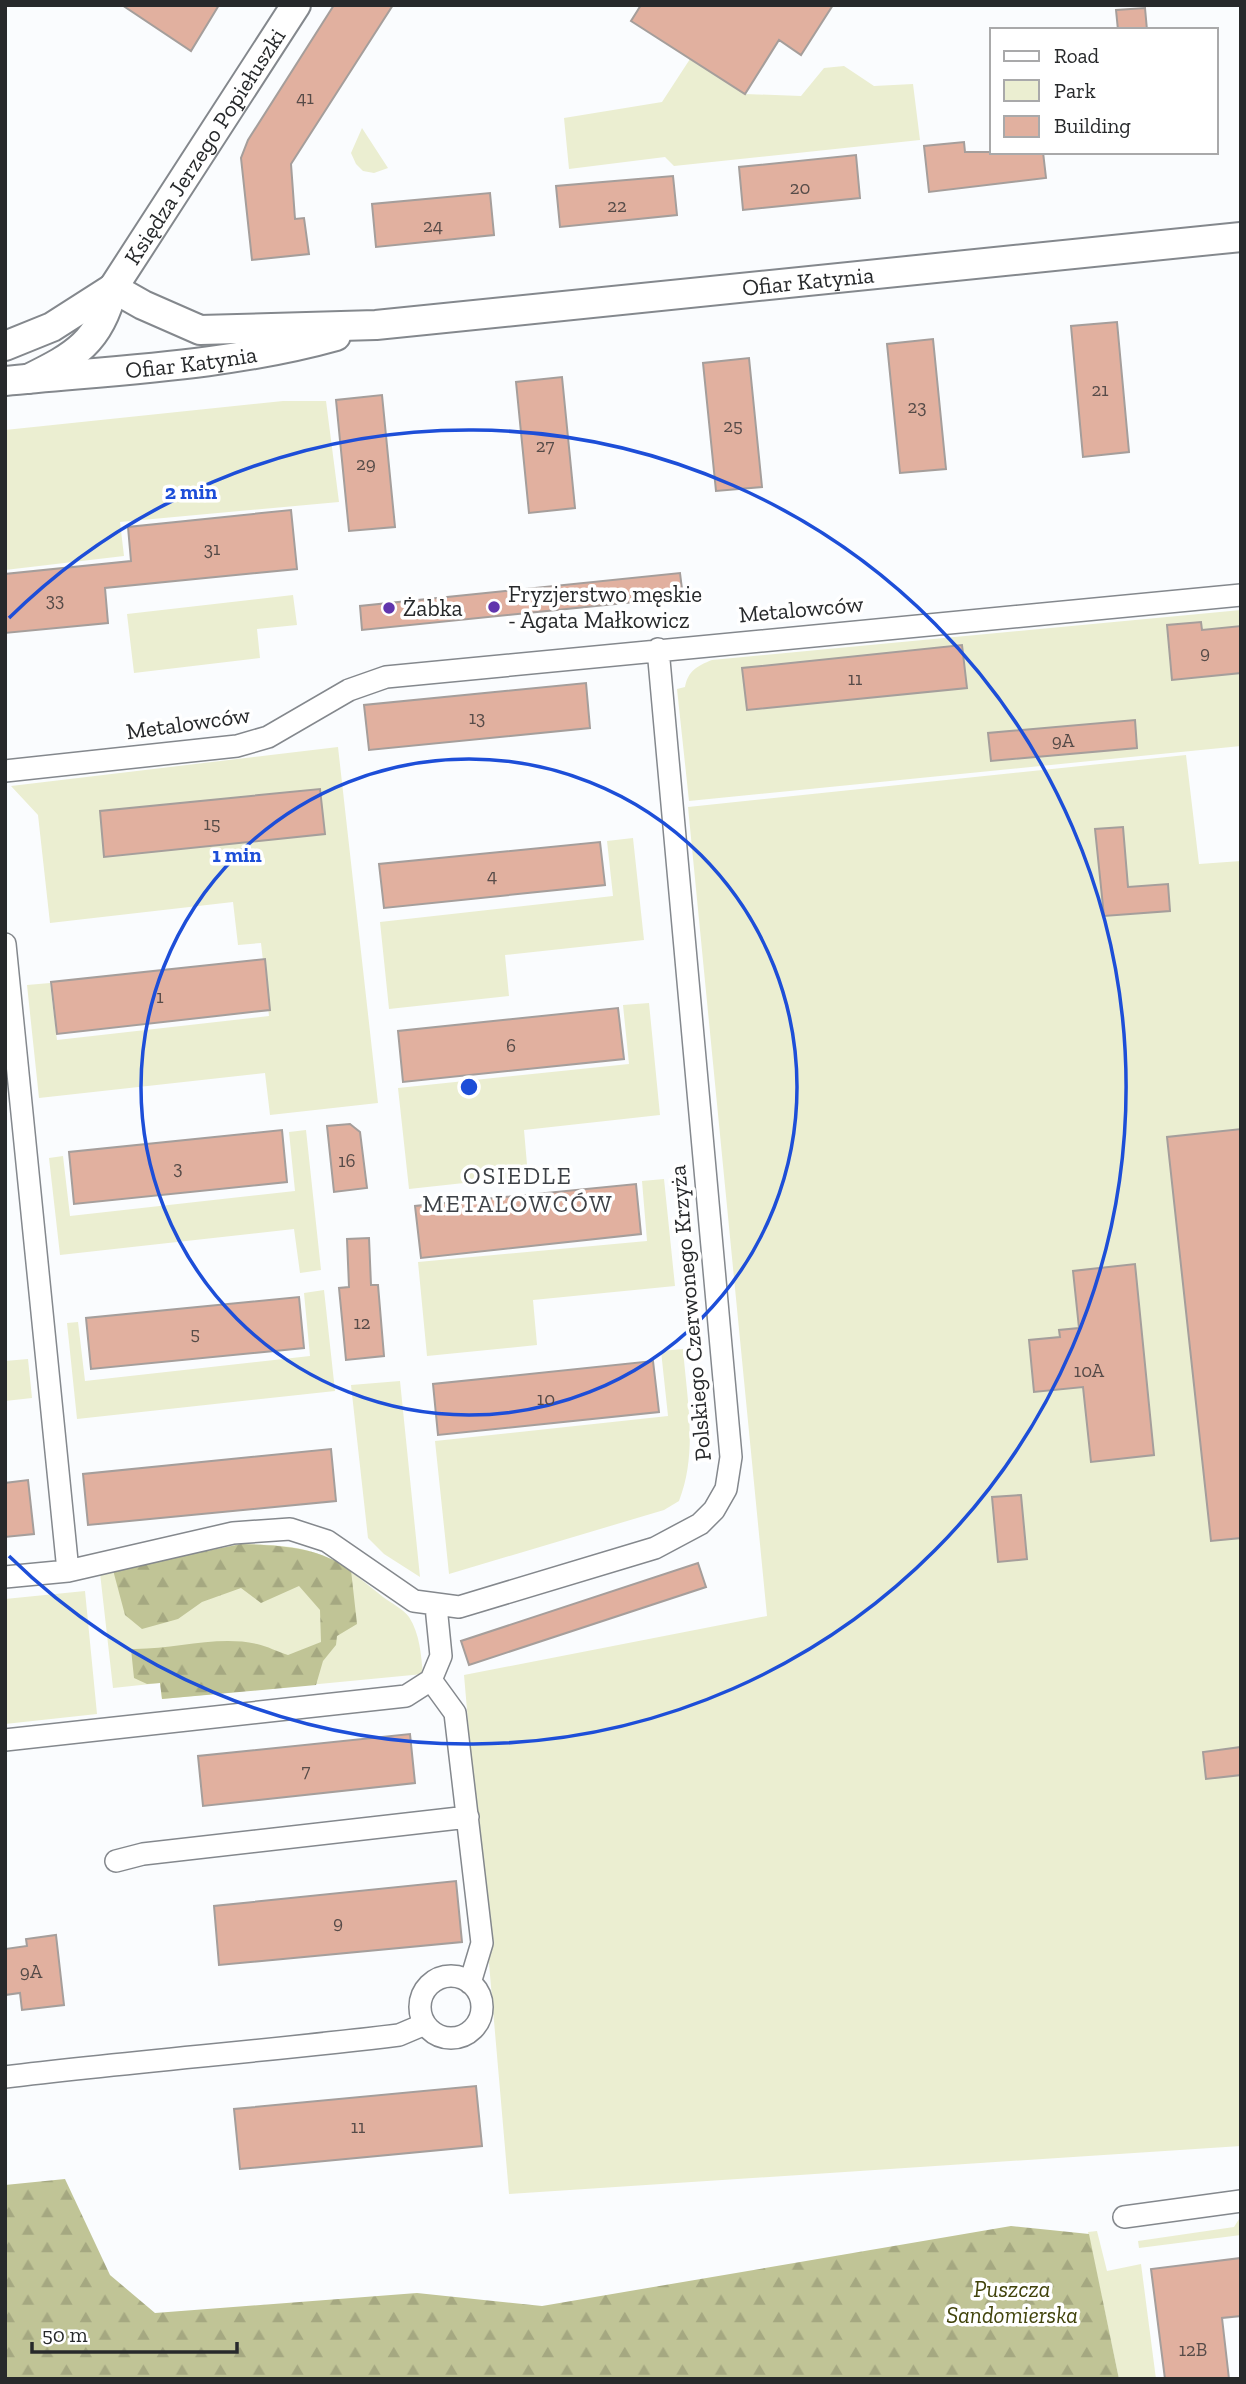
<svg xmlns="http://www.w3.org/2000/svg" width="1246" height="2384" font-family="'Zilla Slab',serif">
  <defs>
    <pattern id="forest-firs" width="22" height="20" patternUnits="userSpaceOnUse" patternTransform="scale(1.75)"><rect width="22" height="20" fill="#c0c496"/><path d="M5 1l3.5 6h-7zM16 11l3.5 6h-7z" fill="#a5a881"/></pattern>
  </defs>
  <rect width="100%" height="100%" fill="#fafcfe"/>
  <!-- green -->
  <path fill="#ebeed1" d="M690,59l55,35 56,2 23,-28 20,-2 30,20 39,-2 7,56 -246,26 -9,-9 -96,12 -5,-51 98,-16z
    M362,128l26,40 -14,5 -11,-2 -7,-7 -5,-11z
    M283,401h43l13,101 -219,20 4,34 -119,14v-140z
    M293,595l4,30 -40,4 3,29 -126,15 -7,-59z
    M1241,610v136l-552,55 -12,-112 8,-2c3,-16 12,-21 27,-27z
    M338,747l40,356 -108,12 -5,-42 -226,25 -12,-113 23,-2 7,57 212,-24 -8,-73 -23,2 -5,-43 -183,21 -12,-108 -27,-29z
    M1186,755l13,109 42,-3v1285l-732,48 -45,-519 303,-59 -79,-809z
    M633,838l11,102 -139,15 4,41 -120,13 -9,-87 233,-26 -6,-55z
    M649,1003l11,112 -136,15 4,46 -119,13 -11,-101 231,-24 -6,-59z
    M306,1130l15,140 -21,3 -6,-44 -234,26 -11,-97 14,-2 7,60 225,-25 -6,-59z
    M664,1179l11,107 -142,14 4,45 -110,11 -9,-94 229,-21 -5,-60z
    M324,1290l11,101 -258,28 -10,-96 11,-1 7,59 225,-25 -6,-63z
    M683,1349c4,50 15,104 -4,152l-15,9 -215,64 -14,-133 233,-25 -7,-65z
    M28,1359l4,39 -27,3v-40z
    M400,1381l20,196 -36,-23 -16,-16 -17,-153z
    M241,1544c71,1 88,8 142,53 8,6 20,12 26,20 11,17 12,38 14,57l-261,25 -2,-16 -47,5 -13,-115z
    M85,1591l12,123 -92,10v-125z
    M1241,2216v19l-102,13 -1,-7 96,-14z
    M1097,2231l10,40 34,-7 15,115h-37l-31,-147z"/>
  <!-- forest -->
  <path fill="url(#forest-firs)" d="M241,1544c40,1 77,3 110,26l6,54 -20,12 -1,9 -13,16 -7,24 -154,14 -2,-16 -13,1 -13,-6 -3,-29c42,1 85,-14 126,-5 10,2 21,8 31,11l33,-13 -1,-32 -21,-24 -38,17 -20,-15 -39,14 -24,17 -36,10 -17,-14 -12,-45z
    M65,2179l45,96 45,38 262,-20 125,13 469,-80 78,8 30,145h-1114v-194z"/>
  <!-- building -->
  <path fill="#e1b09f" stroke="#a59e9b" stroke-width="2" d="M122,5h97l-28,46z
    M334,5h59l-102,159 4,55 9,-1 5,36 -57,6 -11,-102 7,-18z
    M641,5h192l-32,50 -22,-15 -34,54 -114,-73z
    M1145,8l2,22h-29l-2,-20z
    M964,142l1,10h78l3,26 -117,14 -5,-46z
    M856,155l4,43 -117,12 -4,-43z
    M673,176l4,39 -117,12 -4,-41z
    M490,193l4,42 -118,12 -4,-43z
    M1117,322l12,130 -46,5 -12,-131z
    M933,339l13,130 -46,4 -13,-129z
    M749,358l13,129 -46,4 -13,-128z
    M562,377l13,131 -46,5 -13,-131z
    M382,395l13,132 -46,4 -13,-131z
    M291,510l6,59 -192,19 3,35 -103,10v-59l126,-13 -3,-34z
    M680,573l3,24 -321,33 -2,-24z
    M1201,622l1,8 39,-4v47l-69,7 -5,-55z
    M962,645l5,43 -220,22 -5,-42z
    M586,683l4,45 -221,22 -5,-45z
    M1135,720l2,28 -146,13 -3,-28z
    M320,789l5,45 -221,23 -4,-46z
    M1123,827l5,60 40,-3 2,27 -66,5 -9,-87z
    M600,842l5,43 -221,23 -5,-44z
    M265,959l5,51 -213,24 -6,-52z
    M618,1008l6,51 -221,23 -5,-51z
    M350,1124l10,8 7,56 -33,4 -7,-66z
    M1241,1129v409l-30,3 -44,-404z
    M282,1130l5,52 -213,22 -5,-52z
    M636,1184l5,50 -220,24 -6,-52z
    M369,1238l2,47h7l6,71 -38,4 -7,-72 10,-1 -2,-48z
    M1135,1264l19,191 -63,7 -8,-75 -49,5 -5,-52 31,-3 -1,-7 20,-2 -6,-57z
    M299,1297l5,51 -213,21 -5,-51z
    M653,1361l6,51 -221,23 -5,-51z
    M331,1449l5,52 -248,24 -5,-51z
    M28,1480l6,54 -29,3v-54z
    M1021,1495l6,64 -29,3 -6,-65z
    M698,1563l8,24 -237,78 -8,-24z
    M410,1734l5,49 -212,23 -5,-50z
    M1241,1747v28l-35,4 -3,-27z
    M456,1881l6,61 -243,23 -5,-59z
    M56,1935l8,70 -42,5 -2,-17 -15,2v-46l22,-3 -1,-7z
    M476,2086l6,60 -242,23 -6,-60z
    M1241,2258v58l-19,2 7,61h-64l-14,-110z"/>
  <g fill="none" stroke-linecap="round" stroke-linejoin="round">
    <defs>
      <path id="minor" d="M5,771l232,-25 31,-9 81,-47 37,-13 855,-82
        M5,944l63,627
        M5,1577l63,-6 165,-38 57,-4 37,12 87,60 45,6 196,-59 45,-24 14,-14 12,-21 5,-32 -73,-808
        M431,1680l24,33 27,230 -12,40
        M5,1740l401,-44 25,-16 10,-24 -5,-50
        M116,1861l27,-7 325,-37
        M420 2007a31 31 0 1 1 62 0a31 31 0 1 1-62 0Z
        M5,2077c131,-16 263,-26 394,-42l26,-11
        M1124,2217l117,-16"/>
      <g id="tertiary">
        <path id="s1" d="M113,288l30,17 57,25 176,-5 865,-88"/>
        <path d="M5,346l47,-19 61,-39"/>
        <path id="s2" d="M28,379c47,-23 72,-37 85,-91l183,-283"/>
        <path id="s3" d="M5,381c110,-11 224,-15 331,-45"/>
      </g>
    </defs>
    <!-- minor casing -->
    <use href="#minor" stroke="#84888d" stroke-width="24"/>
    <!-- tertiary casing -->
    <use href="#tertiary" stroke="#84888d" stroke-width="32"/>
    <!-- minor -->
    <use href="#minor" stroke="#fff" stroke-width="21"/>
    <!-- tertiary -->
    <use href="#tertiary" stroke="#fff" stroke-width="28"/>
  </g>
  <!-- distance rings -->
  <g fill="none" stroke="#1d4ed8" stroke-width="3.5">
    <circle cx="469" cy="1087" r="328"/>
    <path d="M9 618A657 657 0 1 1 9 1556"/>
  </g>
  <!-- markers -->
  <g fill="#6135ad" stroke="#fff" stroke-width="2.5">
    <circle cx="494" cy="607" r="7"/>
    <circle cx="389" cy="608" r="7"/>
  </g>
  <g text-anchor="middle" stroke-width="7" stroke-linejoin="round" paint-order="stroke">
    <!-- number labels -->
    <g font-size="19" fill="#564b48">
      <text x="305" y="104">41</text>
      <text x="800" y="194">20</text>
      <text x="617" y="212">22</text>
      <text x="433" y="232">24</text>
      <text x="1100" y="396">21</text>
      <text x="917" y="413">23</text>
      <text x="733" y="432">25</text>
      <text x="545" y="452">27</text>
      <text x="366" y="470">29</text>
      <text x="212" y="555">31</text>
      <text x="55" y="606">33</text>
      <text x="1205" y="659">9</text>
      <text x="855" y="685">11</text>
      <text x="477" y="724">13</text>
      <text x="1063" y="747">9A</text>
      <text x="212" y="830">15</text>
      <text x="492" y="882">4</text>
      <text x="160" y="1003">1</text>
      <text x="511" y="1052">6</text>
      <text x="347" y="1167">16</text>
      <text x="178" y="1174">3</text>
      <text x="362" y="1329">12</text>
      <text x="195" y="1340">5</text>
      <text x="1089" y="1377">10A</text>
      <text x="546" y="1405">10</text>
      <text x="306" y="1777">7</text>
      <text x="338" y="1929">9</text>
      <text x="31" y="1978">9A</text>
      <text x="358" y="2133">11</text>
      <text x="1193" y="2356">12B</text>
    </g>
    <!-- street labels -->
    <g font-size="23" fill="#27292b" stroke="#fff">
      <text dy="8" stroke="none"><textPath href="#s2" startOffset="299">Księdza Jerzego Popiełuszki</textPath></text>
      <text dy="8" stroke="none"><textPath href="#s1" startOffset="707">Ofiar Katynia</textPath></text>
      <text dy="8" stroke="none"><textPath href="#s3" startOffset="187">Ofiar Katynia</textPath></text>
      <text transform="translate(801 609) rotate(-5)" y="8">Metalowców</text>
      <text transform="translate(188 723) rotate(-8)" y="8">Metalowców</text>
      <text transform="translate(690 1313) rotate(-95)" y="8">Polskiego Czerwonego Krzyża</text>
    </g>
    <!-- poi labels -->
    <g font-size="23" fill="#27292b" stroke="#fff" text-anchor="start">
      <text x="508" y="602">Fryzjerstwo męskie<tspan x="508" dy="26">- Agata Małkowicz</tspan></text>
      <text x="403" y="616">Żabka</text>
    </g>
    <!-- park labels -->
    <g font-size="23" font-style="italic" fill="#41430b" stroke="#fff">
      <text x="1012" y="2297">Puszcza<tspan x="1012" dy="26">Sandomierska</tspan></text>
    </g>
    <!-- neighbourhood labels -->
    <g font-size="24" letter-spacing="2" fill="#3d4146" stroke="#fff">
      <text x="518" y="1184">OSIEDLE<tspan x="518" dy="28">METALOWCÓW</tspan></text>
    </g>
  </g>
  <circle cx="469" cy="1087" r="10" fill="#1d4ed8" stroke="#fff" stroke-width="3.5"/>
  <g font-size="21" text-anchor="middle" font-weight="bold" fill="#1d4ed8" stroke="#fff" stroke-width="7" stroke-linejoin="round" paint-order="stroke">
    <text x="191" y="499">2 min</text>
    <text x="237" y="862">1 min</text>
  </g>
  <!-- border -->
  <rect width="1246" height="2384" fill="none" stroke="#27292b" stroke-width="14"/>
  <!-- legend -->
  <rect x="990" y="28" width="228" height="126" fill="#ffffff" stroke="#a9a9aa" stroke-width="2"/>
  <rect x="1004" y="51" width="35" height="10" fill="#ffffff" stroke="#a9a9aa" stroke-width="2"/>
  <text x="1054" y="63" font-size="21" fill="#27292b">Road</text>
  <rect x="1004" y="80" width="35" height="21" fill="#ebeed1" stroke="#a9a9aa" stroke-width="2"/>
  <text x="1054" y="98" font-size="21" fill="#27292b">Park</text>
  <rect x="1004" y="116" width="35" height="21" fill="#e1b09f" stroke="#a9a9aa" stroke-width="2"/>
  <text x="1054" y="133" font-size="21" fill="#27292b">Building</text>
  <!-- scale -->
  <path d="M32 2342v10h205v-10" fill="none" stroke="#27292b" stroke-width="3.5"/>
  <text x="42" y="2342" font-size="21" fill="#27292b" stroke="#ffffff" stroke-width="5" paint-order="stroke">50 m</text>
</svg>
